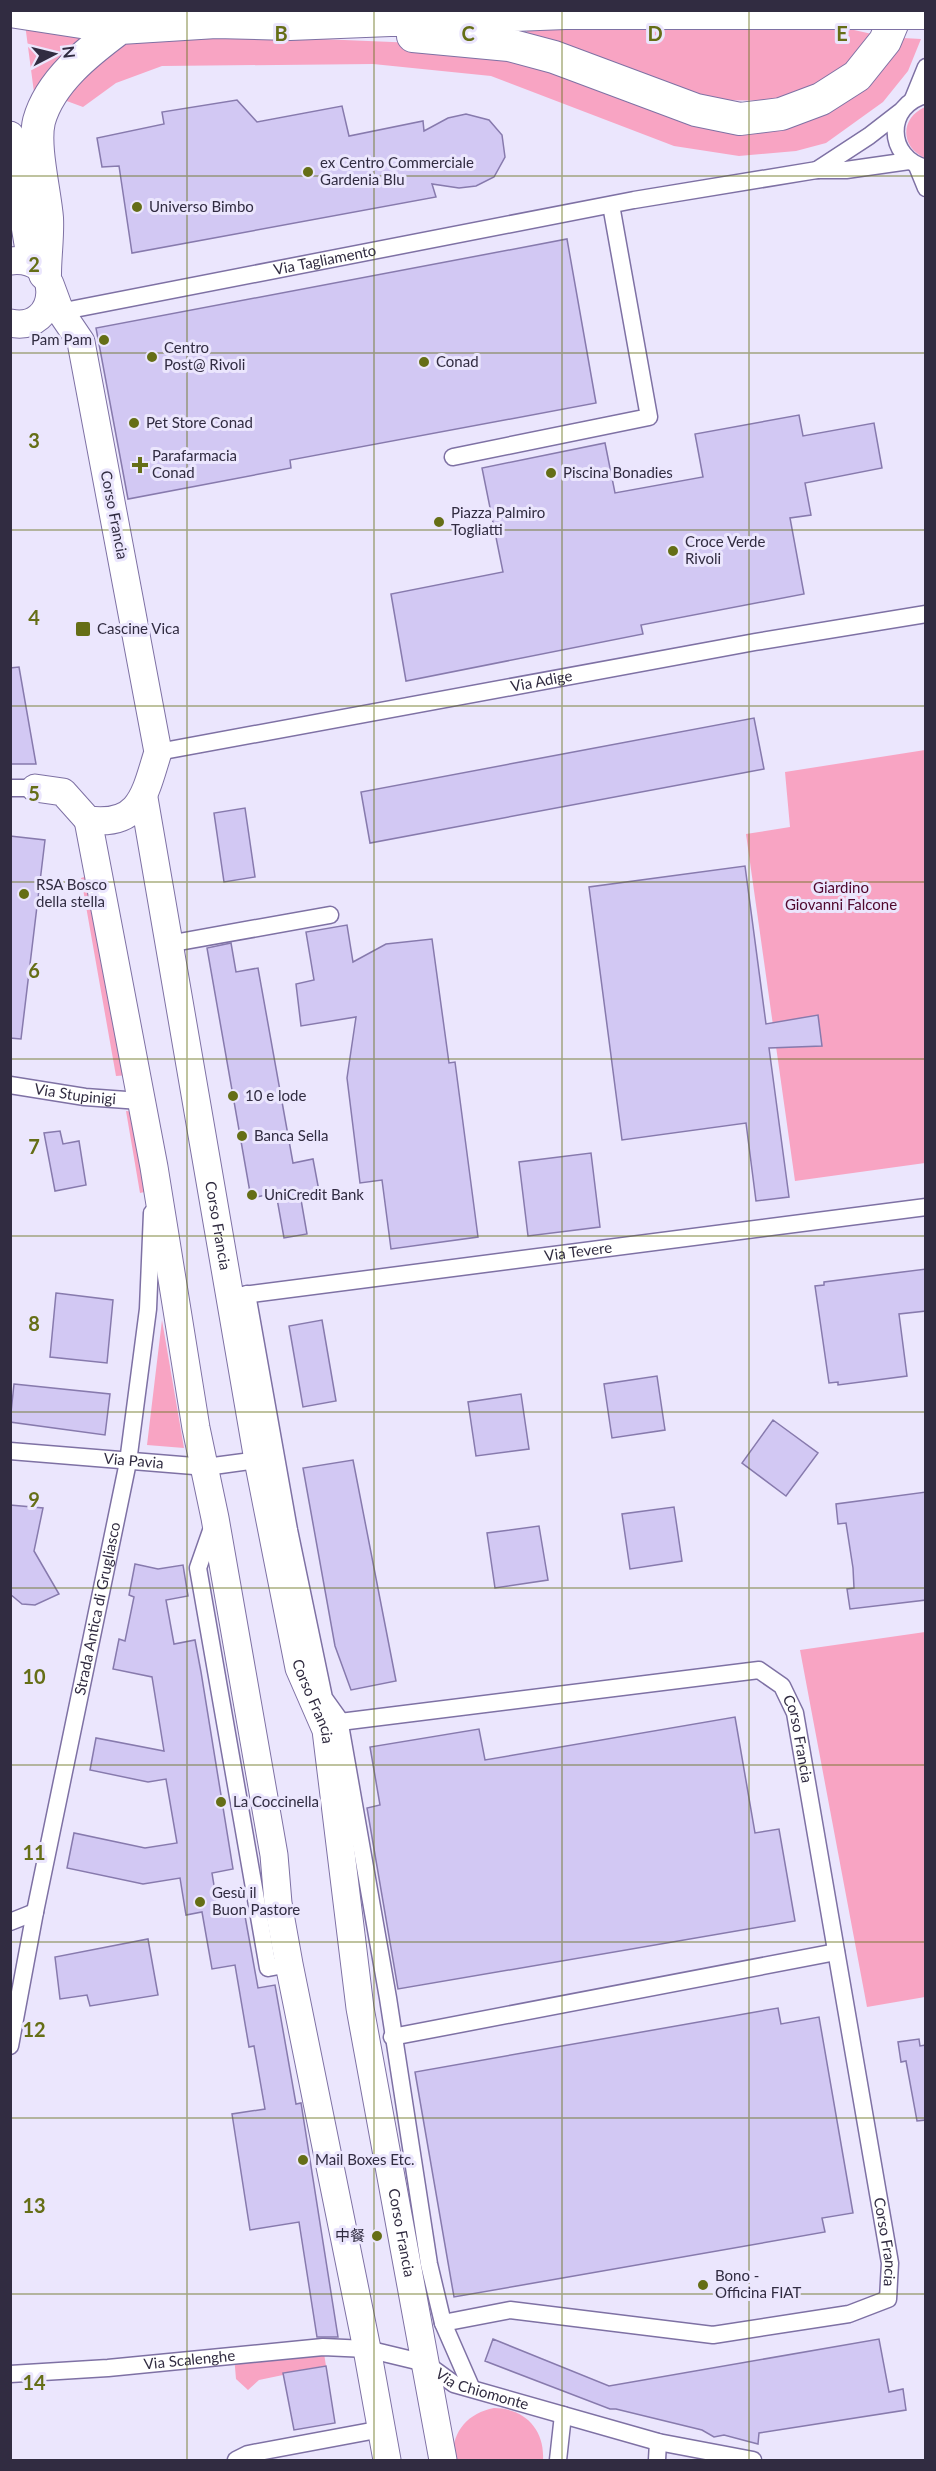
<svg xmlns="http://www.w3.org/2000/svg" width="936" height="2471" font-family="Lato,'Noto Sans SC',sans-serif">
  <rect width="100%" height="100%" fill="#ebe6fd"/>
  <!-- green -->
  <path fill="#f8a4c3" d="M25,24l55,12v5l-45,59z
    M836,26l36,8 -21,28 -37,24 -41,15 -60,-1 -61,-20 -67,-29 -53,-14 -6,-6 7,-4z
    M153,32l287,12 66,12 233,74 164,-92 18,1 -13,32 -25,31 -57,41 -30,8 -57,5 -65,-10 -183,-70 -118,-12 -211,2 -46,17 -33,24 -19,-7 18,-25 31,-28z
    M925,107v51c-25,-11 -25,-40 0,-51z
    M925,750v413l-130,18 -49,-347 44,-7 -5,-55z
    M91,875l38,200 -13,1 -35,-198z
    M126,1111l11,1 16,78 -13,3z
    M162,1320l22,128 -37,-3z
    M925,1632v365l-58,10 -67,-357z
    M323,2347l3,19 -67,14 -11,10 -12,-11 -2,-24z
    M494,2408c31,0 51,22 49,52h-90c-2,-27 14,-47 41,-52z"/>
  <!-- building -->
  <path fill="#d2c8f3" stroke="#877aad" stroke-width="1.5" d="M237,100l20,22 85,-16 7,30 74,-15 1,10 24,-13 18,-4 23,6 13,15 3,22 -11,20 -18,9 -17,2 -27,-4 4,13 -304,56 -13,-87 -17,1 -5,-29 67,-14 -2,-12z
    M567,239l29,164 -306,57 1,8 -163,31 -32,-171z
    M799,415l4,21 71,-13 8,45 -77,15 6,32 -21,3 14,76 -163,31 2,9 -237,47 -15,-87 112,-22 -21,-104 123,-25 10,50 88,-16 -8,-43z
    M19,667l17,97h-26v-96z
    M754,718l10,51 -394,74 -9,-51z
    M245,808l10,69 -31,5 -10,-69z
    M10,836l35,4 -24,199 -11,-1z
    M745,866l21,158 52,-9 4,31 -53,2 20,149 -33,4 -10,-78 -124,17 -33,-253z
    M347,925l6,37 33,-18 46,-5 17,124 6,-1 23,175 -87,12 -9,-69 -22,3 -13,-105 9,-61 -55,9 -5,-42 18,-4 -8,-48z
    M231,943l5,29 22,-4 35,195 20,-4 6,32 -19,3 7,40 -23,4 -8,-45 -25,5 -44,-250z
    M60,1131l3,13 16,-3 7,44 -31,6 -11,-58z
    M591,1153l9,74 -72,9 -9,-74z
    M926,1269v42l-27,3 8,62 -69,9v-3l-9,1 -14,-97 9,-1v-3z
    M56,1293l57,7 -6,63 -57,-6z
    M322,1320l14,81 -33,6 -14,-81z
    M657,1376l8,54 -53,8 -8,-54z
    M14,1384l96,10 -5,41 -95,-13z
    M521,1394l8,55 -53,7 -8,-54z
    M773,1420l45,33 -32,43 -44,-33z
    M353,1460l43,221 -45,9 -16,-44 -32,-178z
    M926,1492v108l-76,9 -3,-20 7,-1 -1,-20 -7,-45 -8,1 -2,-20z
    M10,1505l33,3 -9,43 25,43 -24,11 -13,-1 -12,-10z
    M674,1507l8,54 -52,8 -8,-55z
    M539,1526l9,54 -53,8 -8,-55z
    M135,1564l23,5 25,-4 5,31 -22,4 8,44 21,-4 6,32 32,197 -21,4 6,37 25,-5 15,83 17,-3 21,119 5,-1 37,234h-21l-18,-115 -49,8 -18,-116 33,-5 -11,-63 -5,1 -14,-82 -23,4 -10,-57 -16,3 -6,-37 -37,6 -76,-16 7,-35 71,15 32,-5 -11,-64 -18,3 -58,-12 6,-32 68,13 -12,-74 -39,-8 6,-30 6,2 9,-44 -5,-2z
    M735,1717l20,116 24,-4 16,92 -397,68 -31,-181 13,-3 -10,-58 109,-18 6,31z
    M148,1939l10,56 -68,11 -3,-11 -27,4 -5,-42z
    M778,2008l3,16 38,-7 34,196 -31,5 3,14 -371,65 -39,-225z
    M919,2039l1,7 6,-1v75l-9,1 -11,-60 -5,1 -3,-20z
    M493,2339l116,47 270,-47 10,53 14,-3 3,21 -147,23 -1,11 -34,-9 -10,2 -12,-7 -86,-21h-6l-125,-48z
    M326,2366l9,57 -41,7 -11,-57z"/>
  <g fill="none" stroke-linecap="round" stroke-linejoin="round">
    <defs>
      <g id="street">
        <path d="M926,95c-41,10 -40,63 0,73"/>
        <path d="M913,99l13,-32"/>
        <path d="M917,166l9,22"/>
        <path d="M817,170l52,-34 31,-24"/>
        <path id="s1" d="M54,313l580,-113 183,-30h29l63,-9"/>
        <path d="M453,457l196,-40 -38,-212"/>
        <path id="s2" d="M158,752l597,-110 171,-28"/>
        <path d="M10,788h25"/>
        <path d="M168,944l162,-29"/>
        <path id="s3" d="M10,1085l75,12 55,4"/>
        <path d="M247,1294l42,236 35,168 15,21 49,279 41,266 14,59 28,64"/>
        <path id="s4" d="M236,1296l690,-89"/>
        <path id="s5" d="M10,1451l196,16 52,-7"/>
        <path d="M213,1525l-15,43 70,400 21,-4"/>
        <path id="s6" d="M340,1722l419,-52 23,16 13,27 95,550 -2,36 -39,15 -136,21 -203,-25 -67,13"/>
        <path d="M10,1922l25,-10"/>
        <path d="M392,2037l444,-85"/>
        <path id="s7" d="M10,2046l25,-134 93,-450 20,-153 4,-96"/>
        <path id="s8" d="M10,2374l98,-6 215,-21 44,2 58,14 29,21 204,58 95,18"/>
        <path d="M236,2460l12,-6 134,-25"/>
        <path d="M558,2460l5,-45"/>
        <path d="M657,2460l1,-18"/>
      </g>
      <g id="primary">
        <path d="M10,135l21,127"/>
        <path d="M10,261c56,-7 50,73 0,62"/>
        <path d="M35,788l28,4 25,28c53,7 57,-27 70,-68l-77,-410 -21,-31 -10,-27"/>
        <path id="s9" d="M144,798l114,662 41,208 27,62 34,278 83,452"/>
        <path d="M88,820l66,347 42,261 19,90 59,337 4,48 11,61 78,385 20,111"/>
      </g>
      <path id="highway" d="M10,11l110,17 96,-6 74,2 275,-11h235
        M413,36l96,9 45,12 142,53 44,9 41,-5 40,-15 36,-23 28,-35 13,-31
        M45,274c0,-18 3,-38 2,-56 -2,-26 -14,-72 -8,-97 11,-40 50,-70 81,-93"/>
    </defs>
    <!-- street casing -->
    <use href="#street" stroke="#7e71a4" stroke-width="19"/>
    <!-- primary casing -->
    <use href="#primary" stroke="#7e71a4" stroke-width="29"/>
    <!-- highway casing -->
    <use href="#highway" stroke="#7e71a4" stroke-width="34"/>
    <!-- street -->
    <use href="#street" stroke="#fff" stroke-width="16"/>
    <!-- primary -->
    <use href="#primary" stroke="#fff" stroke-width="27"/>
    <!-- highway -->
    <use href="#highway" stroke="#fff" stroke-width="32"/>
    <defs>
      <path id="highway-bridge" d="M800,13h126"/>
    </defs>
    <!-- highway-bridge casing -->
    <use href="#highway-bridge" stroke="#7e71a4" stroke-width="34" stroke-linecap="butt"/>
    <!-- highway-bridge -->
    <use href="#highway-bridge" stroke="#fff" stroke-width="32"/>
  </g>
  <!-- grid -->
  <path fill="none" stroke="#656e16" stroke-width="1.5" stroke-opacity="0.55" d="M187,10v2450M374,10v2450M562,10v2450M749,10v2450M10,176h916M10,353h916M10,530h916M10,706h916M10,882h916M10,1059h916M10,1236h916M10,1412h916M10,1588h916M10,1765h916M10,1942h916M10,2118h916M10,2294h916"/>
  <!-- markers -->
  <g fill="#656e16" stroke="#ebe6fd" stroke-width="2">
    <circle cx="308" cy="172" r="6"/>
    <circle cx="137" cy="207" r="6"/>
    <circle cx="104" cy="340" r="6"/>
    <circle cx="152" cy="357" r="6"/>
    <circle cx="424" cy="362" r="6"/>
    <circle cx="134" cy="423" r="6"/>
    <path d="M137 456h6v6h6v6h-6v6h-6v-6h-6v-6h6z"/>
    <circle cx="551" cy="473" r="6"/>
    <circle cx="439" cy="522" r="6"/>
    <circle cx="673" cy="551" r="6"/>
    <rect x="75" y="621" width="16" height="16" rx="3"/>
    <circle cx="24" cy="894" r="6"/>
    <circle cx="233" cy="1096" r="6"/>
    <circle cx="242" cy="1136" r="6"/>
    <circle cx="252" cy="1195" r="6"/>
    <circle cx="221" cy="1802" r="6"/>
    <circle cx="200" cy="1902" r="6"/>
    <circle cx="303" cy="2160" r="6"/>
    <circle cx="377" cy="2236" r="6"/>
    <circle cx="703" cy="2285" r="6"/>
  </g>
  <g text-anchor="middle" stroke-width="6" stroke-linejoin="round" paint-order="stroke">
    <!-- poi labels -->
    <g font-size="15" fill="#312c41" stroke="#ebe6fd" text-anchor="start">
      <text x="320" y="168">ex Centro Commerciale<tspan x="320" dy="17">Gardenia Blu</tspan></text>
      <text x="149" y="212">Universo Bimbo</text>
      <text x="92" y="345" text-anchor="end">Pam Pam</text>
      <text x="164" y="353">Centro<tspan x="164" dy="17">Post@ Rivoli</tspan></text>
      <text x="436" y="367">Conad</text>
      <text x="146" y="428">Pet Store Conad</text>
      <text x="152" y="461">Parafarmacia<tspan x="152" dy="17">Conad</tspan></text>
      <text x="563" y="478">Piscina Bonadies</text>
      <text x="451" y="518">Piazza Palmiro<tspan x="451" dy="17">Togliatti</tspan></text>
      <text x="685" y="547">Croce Verde<tspan x="685" dy="17">Rivoli</tspan></text>
      <text x="97" y="634">Cascine Vica</text>
      <text x="36" y="890">RSA Bosco<tspan x="36" dy="17">della stella</tspan></text>
      <text x="245" y="1101">10 e lode</text>
      <text x="254" y="1141">Banca Sella</text>
      <text x="264" y="1200">UniCredit Bank</text>
      <text x="233" y="1807">La Coccinella</text>
      <text x="212" y="1898">Gesù il<tspan x="212" dy="17">Buon Pastore</tspan></text>
      <text x="315" y="2165">Mail Boxes Etc.</text>
      <text x="365" y="2241" text-anchor="end">中餐</text>
      <text x="715" y="2281">Bono -<tspan x="715" dy="17">Officina FIAT</tspan></text>
    </g>
    <!-- street labels -->
    <g font-size="15" fill="#312c41" stroke="#ebe6fd">
      <text dy="5" stroke="none"><textPath href="#s1" startOffset="276">Via Tagliamento</textPath></text>
      <text transform="translate(114 515) rotate(79)" y="5">Corso Francia</text>
      <text dy="5" stroke="none"><textPath href="#s2" startOffset="390">Via Adige</textPath></text>
      <text dy="5" stroke="none"><textPath href="#s3" startOffset="66">Via Stupinigi</textPath></text>
      <text dy="5" stroke="none"><textPath href="#s9" startOffset="434">Corso Francia</textPath></text>
      <text dy="5" stroke="none"><textPath href="#s4" startOffset="345">Via Tevere</textPath></text>
      <text dy="5" stroke="none"><textPath href="#s5" startOffset="124">Via Pavia</textPath></text>
      <text dy="5" stroke="none"><textPath href="#s7" startOffset="446">Strada Antica di Grugliasco</textPath></text>
      <text dy="5" stroke="none"><textPath href="#s9" startOffset="920">Corso Francia</textPath></text>
      <text dy="5" stroke="none"><textPath href="#s6" startOffset="506">Corso Francia</textPath></text>
      <text dy="5" stroke="none"><textPath href="#s9" startOffset="1460">Corso Francia</textPath></text>
      <text dy="5" stroke="none"><textPath href="#s6" startOffset="1017">Corso Francia</textPath></text>
      <text dy="5" stroke="none"><textPath href="#s8" startOffset="180">Via Scalenghe</textPath></text>
      <text dy="5" stroke="none"><textPath href="#s8" startOffset="482">Via Chiomonte</textPath></text>
    </g>
    <!-- park labels -->
    <g font-size="15" fill="#50072d" stroke="#ebe6fd">
      <text x="841" y="893">Giardino<tspan x="841" dy="17">Giovanni Falcone</tspan></text>
    </g>
  </g>
  <g font-size="20" text-anchor="middle" font-weight="bold" fill="#656e16" stroke="#ebe6fd" stroke-width="6" stroke-linejoin="round" paint-order="stroke">
    <text x="281" y="41">B</text>
    <text x="468" y="41">C</text>
    <text x="655" y="41">D</text>
    <text x="842" y="41">E</text>
    <text x="34" y="272">2</text>
    <text x="34" y="448">3</text>
    <text x="34" y="625">4</text>
    <text x="34" y="801">5</text>
    <text x="34" y="978">6</text>
    <text x="34" y="1154">7</text>
    <text x="34" y="1331">8</text>
    <text x="34" y="1507">9</text>
    <text x="34" y="1684">10</text>
    <text x="34" y="1860">11</text>
    <text x="34" y="2037">12</text>
    <text x="34" y="2213">13</text>
    <text x="34" y="2390">14</text>
  </g>
  <!-- border -->
  <rect width="936" height="2471" fill="none" stroke="#312c41" stroke-width="24"/>
  <!-- north arrow -->
  <g transform="translate(54 54) rotate(83)" stroke="#ebe6fd" stroke-width="4.5" paint-order="stroke">
  <path d="M0-4.5L10 22L0 15L-10 22Z" fill="#312c41"/>
  <text y="-9" font-size="16" font-weight="bold" text-anchor="middle" fill="#312c41">N</text>
  </g>
</svg>
